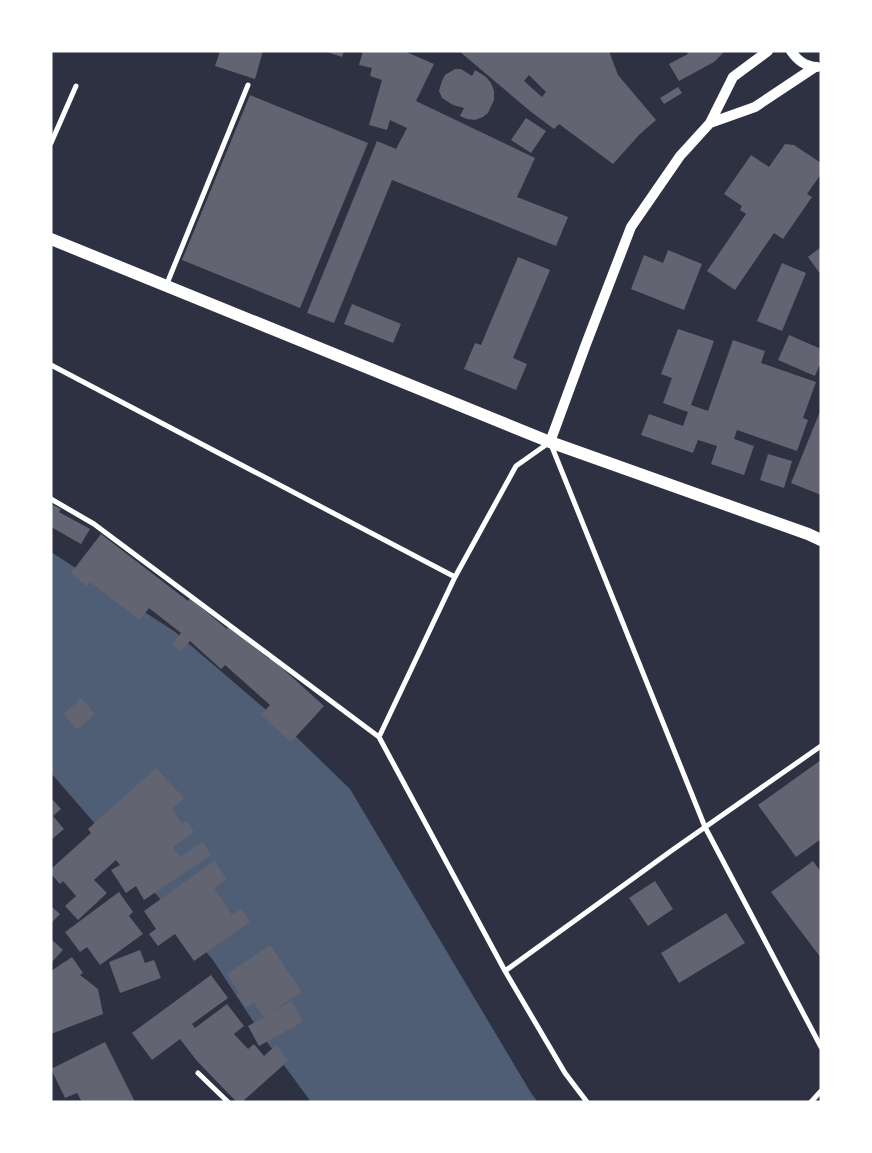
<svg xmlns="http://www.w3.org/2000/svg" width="872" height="1153" font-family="Rubik,sans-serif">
  <rect width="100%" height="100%" fill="#2d3142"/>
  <!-- water -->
  <path fill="#4f5d75" d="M51,552l123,79 111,95 65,63 181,304 7,9h-227l-47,-64 -51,-78 -162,-187z"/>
  <!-- building -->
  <path fill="#626471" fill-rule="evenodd" d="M220,51h43l-8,28 -40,-13z
    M324,51h20l-2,6z
    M363,51h41l30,13 -18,37 119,57 -18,39 51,20 -12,29 -164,-66 -58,143 -27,-10 70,-172 19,8 11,-21 -17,-8 -3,10 -18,-5 13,-45 -12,-4 2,-8 -13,-3z
    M459,51h150l9,24 38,45 -16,14 -27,30 -54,-40 -5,5 -24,-18zM529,75l17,17 -4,5 -18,-16z
    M686,51h39l-11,11 -35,19 -10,-17 19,-10z
    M455,69h6l11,7 3,-6 11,7 5,6 3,8v9l-6,13 -5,4 -8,3 -8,-1 -7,-3 4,-8 -11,-3 -11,-7 -3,-7 3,-10 3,-6z
    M678,87l4,6 -18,11 -4,-6z
    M250,95l118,48 -68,165 -118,-48z
    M526,118l20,13 -15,22 -20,-13z
    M785,144l9,1 27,18v11l-14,20 5,3 -29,42 -9,-6 -39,57 -28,-19 39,-57 -6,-4 2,-4 -18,-12 27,-39 18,12z
    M821,247v28l-13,-18z
    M668,250l34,14 -18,46 -53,-21 13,-34 19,8z
    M518,257l32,13 -37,88 14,6 -11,26 -52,-21 11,-26 6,2z
    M782,263l24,10 -24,58 -25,-10z
    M352,304l49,20 -8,19 -49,-19z
    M678,329l36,12 -23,64 17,6 25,-71 32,11 -4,12 55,19 -13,36 5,2 -11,31 -60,-21 -3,9 20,7 -10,29 -33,-11 6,-18 -19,-6 -5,13 -52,-18 8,-21 34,12 5,-14 -25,-9 9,-25 -11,-4z
    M789,335l32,14v18l-2,-1 -4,10 -37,-16z
    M821,409v86l-30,-12z
    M768,454l24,7 -8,27 -24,-8z
    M51,504l10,5 -2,3 31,17 -9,15 -30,-17z
    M101,534l87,67 2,-3 37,31 2,-3 40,33 1,-2 54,49 -33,36 -30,-27 9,-10 -45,-40 -4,4 -31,-28 -9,10 -9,-7 9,-11 -32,-25 -9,12 -50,-38 -3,4 -16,-13z
    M81,698l14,16 -18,16 -13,-16z
    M821,760v79l-25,18 -38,-52z
    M156,768l28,30 -12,11 10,15 5,-3 7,11 -21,15 7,10 23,-15 8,13 -67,45 -8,-14 -10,7 -15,-23 9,-5 -4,-5 -22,20 13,13 -29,27 -13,-14 11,-10 -13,-15 -3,3 -9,-10v-5l40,-36 -3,-4z
    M51,798l10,11 -8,7 11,13 -13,11z
    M214,861l13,18 -13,9 18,27 9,-6 9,13 -56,39 -19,-27 -17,12 -9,-12 7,-5 -12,-18z
    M813,861l8,11v86l-50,-66z
    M655,881l18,28 -25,17 -19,-28z
    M119,892l14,20 -4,4 14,18 -43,31 -13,-18 -7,5 -15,-20z
    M51,906l9,8 -9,9z
    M726,913l19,30 -66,40 -18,-30z
    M51,939l12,11 -12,13z
    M270,945l32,47 -34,22 24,-13 11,21 -44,24 -11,-20 16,-9 -10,-14 -8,5 -9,-13 2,-2 -12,-19z
    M140,950l5,13 9,-3 7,18 -41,15 -11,-31z
    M72,957l11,16 -3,2 18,14 5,25 -52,20v-63z
    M211,975l17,23 -36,26 3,4 32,-24 17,22 -10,8 14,15 6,-5 10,12 12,-11 12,16 -46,41h-5l-11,-11 -29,-30 -17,-22 -28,21 -20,-27z
    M105,1042l30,60h-53l-5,-9 -12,5 -14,-29z"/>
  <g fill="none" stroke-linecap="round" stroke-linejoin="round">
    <!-- minor -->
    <path stroke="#fff" stroke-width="5" d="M51,143l25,-57
      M166,286l82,-201
      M51,365l404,212
      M51,499l43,25 285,213 126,234 60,102 22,29
      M379,737l76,-160 61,-111 34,-24 155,385 116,220
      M505,971l166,-120 150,-105
      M198,1073l30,29
      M811,1102l10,-11"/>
    <!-- secondary -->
    <path stroke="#fff" stroke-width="10" d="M791,51c7,10 14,15 26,16
      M710,123l45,-16 60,-40
      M550,442l36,-98 45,-117 49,-71 30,-33 23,-46 35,-26"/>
    <!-- primary -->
    <path stroke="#fff" stroke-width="12" d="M51,239l499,203 258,92 13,6"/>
  </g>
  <!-- border -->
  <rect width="872" height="1153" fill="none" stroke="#ffffff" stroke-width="105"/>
</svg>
